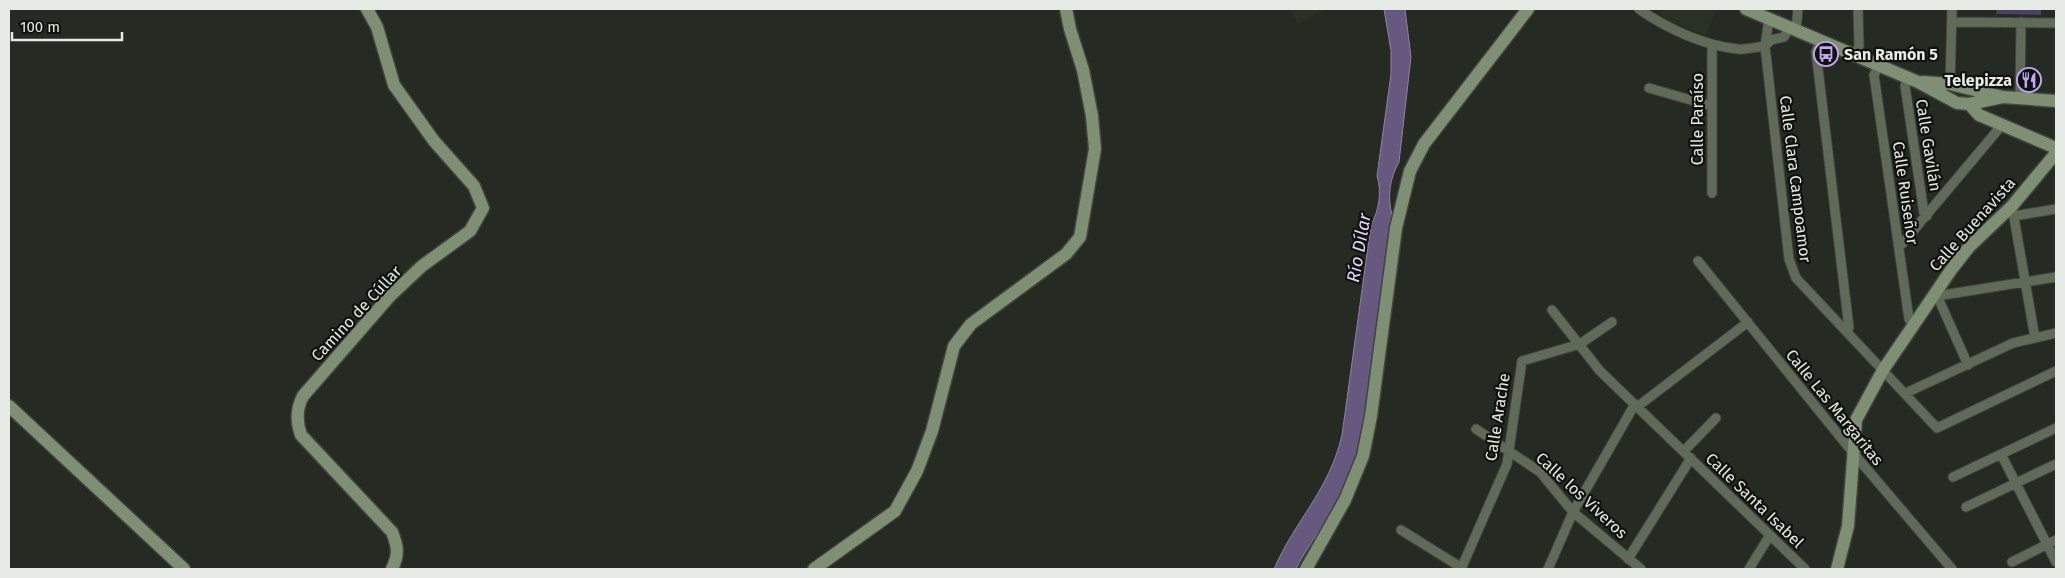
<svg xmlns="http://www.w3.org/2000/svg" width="2065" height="578" font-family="'Fira Sans',sans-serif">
  <rect width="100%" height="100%" fill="#252a22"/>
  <!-- built -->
  <path fill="#283123" d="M1289,9h36l-27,15z
    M1663,9h53l-10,27 -46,-19z"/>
  <!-- green -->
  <path fill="#4c4160" d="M1997,9h44v6l-45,-1z"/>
  <!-- water -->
  <path fill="#675880" stroke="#8d849e" d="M1384,9h21l6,48 -12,105c-9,16 -12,34 -7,53l-28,209c-5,24 -11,48 -22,70 -14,26 -33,49 -46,75h-22c21,-49 55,-78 68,-134l29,-210c8,-15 11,-33 6,-49l14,-102v-23z"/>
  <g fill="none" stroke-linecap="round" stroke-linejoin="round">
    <defs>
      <path id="street" d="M1639,9c27,19 65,37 99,40 8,1 18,-2 27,-3
        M1769,19l-4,27 24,213 7,19 141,150 119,-57
        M1952,22l104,1
        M1796,30l2,-21
        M1821,41l-5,11 33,276 -3,3
        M1712,44v149
        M1765,46l6,-6 13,-3 6,-10
        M1855,56l4,-10 -1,-37
        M1879,66l-5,9 35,244 5,5
        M1908,78l-3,8 19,127 3,3
        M1950,84l2,-75
        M1649,88l63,18
        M2020,98l1,-76
        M2012,206l23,132
        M2014,216l42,-7
        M1899,245l3,-1 100,-119
        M1698,261l156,193 98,115
        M1934,294l9,1 113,-18
        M1934,294l5,6 29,65
        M1552,310l48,61 205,198
        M1906,393l107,-50 43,-10
        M1637,407l111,-85
        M1476,429l64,43 33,40 68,57
        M1684,451l32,-33
        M2001,454l55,108
        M1953,477l103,-49
        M1966,507l90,-43
        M1401,530l61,38
        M1628,559l63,-101
        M2012,562l44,-22
        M1461,569l46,-105 15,-103 58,-17 32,-22
        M1548,569l25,-57 62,-108
        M1749,569l21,-34"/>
      <path id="secondary" d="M367,9l10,18 17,58 40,56 40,45 9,22 -13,23 -48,35 -33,31 -86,99c-7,13 -7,25 -2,39l91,97c6,15 7,22 0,37
        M1746,9l172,73 39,21 12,1 34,-7
        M1923,82l27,2 53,13 53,4
        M1969,104l10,11 77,33
        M9,406l175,163
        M814,569l81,-58 22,-40 15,-40 22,-85 17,-22 95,-70 14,-17 15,-88 -3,-33 -9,-46 -13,-41 -4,-20
        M1306,569l39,-69 18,-44 8,-40 25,-188 14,-57 14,-27 104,-135
        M1837,569l11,-43 8,-106 27,-50 68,-100 18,-23 43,-41 44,-53"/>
    </defs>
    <!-- street casing -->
    <use href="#street" stroke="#40453d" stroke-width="11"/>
    <!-- secondary casing -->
    <use href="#secondary" stroke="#40453d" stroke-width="15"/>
    <!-- street -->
    <use href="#street" stroke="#5f6a59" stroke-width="9"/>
    <!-- secondary -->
    <use href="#secondary" stroke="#7e8f74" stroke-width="12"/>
  </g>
  <!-- icons -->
  <defs>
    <symbol id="bus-ring" viewBox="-11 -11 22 22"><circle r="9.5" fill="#10120e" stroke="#c3a7f2" stroke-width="1.5"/><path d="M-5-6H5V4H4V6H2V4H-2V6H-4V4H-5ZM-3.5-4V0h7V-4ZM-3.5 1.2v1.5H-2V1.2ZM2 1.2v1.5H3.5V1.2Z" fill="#c3a7f2"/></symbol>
    <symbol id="restaurant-ring" viewBox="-11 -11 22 22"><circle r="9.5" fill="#10120e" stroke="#c3a7f2" stroke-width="1.5"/><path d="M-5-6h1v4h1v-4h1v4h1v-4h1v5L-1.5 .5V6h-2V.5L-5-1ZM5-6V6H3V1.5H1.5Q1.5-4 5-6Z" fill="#c3a7f2"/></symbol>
  </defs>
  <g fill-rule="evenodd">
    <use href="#bus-ring" x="1812" y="40" width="28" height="28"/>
    <use href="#restaurant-ring" x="2015" y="66" width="28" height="28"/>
  </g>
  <g text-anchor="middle" stroke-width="4.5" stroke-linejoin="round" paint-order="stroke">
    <!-- poi labels -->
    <g font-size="16" font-weight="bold" fill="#e6eae4" stroke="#10120e" text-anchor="start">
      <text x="1844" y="60">San Ramón 5</text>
      <text x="2012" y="86" text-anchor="end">Telepizza</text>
    </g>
    <!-- street labels -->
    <g font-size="16" fill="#e6eae4" stroke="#10120e">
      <text transform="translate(1697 119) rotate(-90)" y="6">Calle Paraíso</text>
      <text transform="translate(1929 145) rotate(81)" y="6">Calle Gavilán</text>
      <text transform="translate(1796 179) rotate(83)" y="6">Calle Clara Campoamor</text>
      <text transform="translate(1906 193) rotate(82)" y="6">Calle Ruiseñor</text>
      <text transform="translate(1972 224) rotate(-48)" y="6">Calle Buenavista</text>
      <text transform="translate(356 313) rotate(-47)" y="6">Camino de Cúllar</text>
      <text transform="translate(1835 407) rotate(51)" y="6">Calle Las Margaritas</text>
      <text transform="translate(1497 417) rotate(-81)" y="6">Calle Arache</text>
      <text transform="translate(1582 495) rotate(43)" y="6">Calle los Viveros</text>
      <text transform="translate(1755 500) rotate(44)" y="6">Calle Santa Isabel</text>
    </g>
    <!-- water labels -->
    <g font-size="18" font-style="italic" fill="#e3d5fe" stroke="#10120e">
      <text transform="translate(1359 248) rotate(-80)" y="6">Río Dílar</text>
    </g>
  </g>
  <!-- border -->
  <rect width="2065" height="578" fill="none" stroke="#e6eae4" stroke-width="20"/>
  <!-- scale -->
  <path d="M12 32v8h110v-8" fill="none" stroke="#e6eae4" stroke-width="2.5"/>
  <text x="20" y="32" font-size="15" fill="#e6eae4" stroke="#10120e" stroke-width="4" paint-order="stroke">100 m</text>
</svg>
